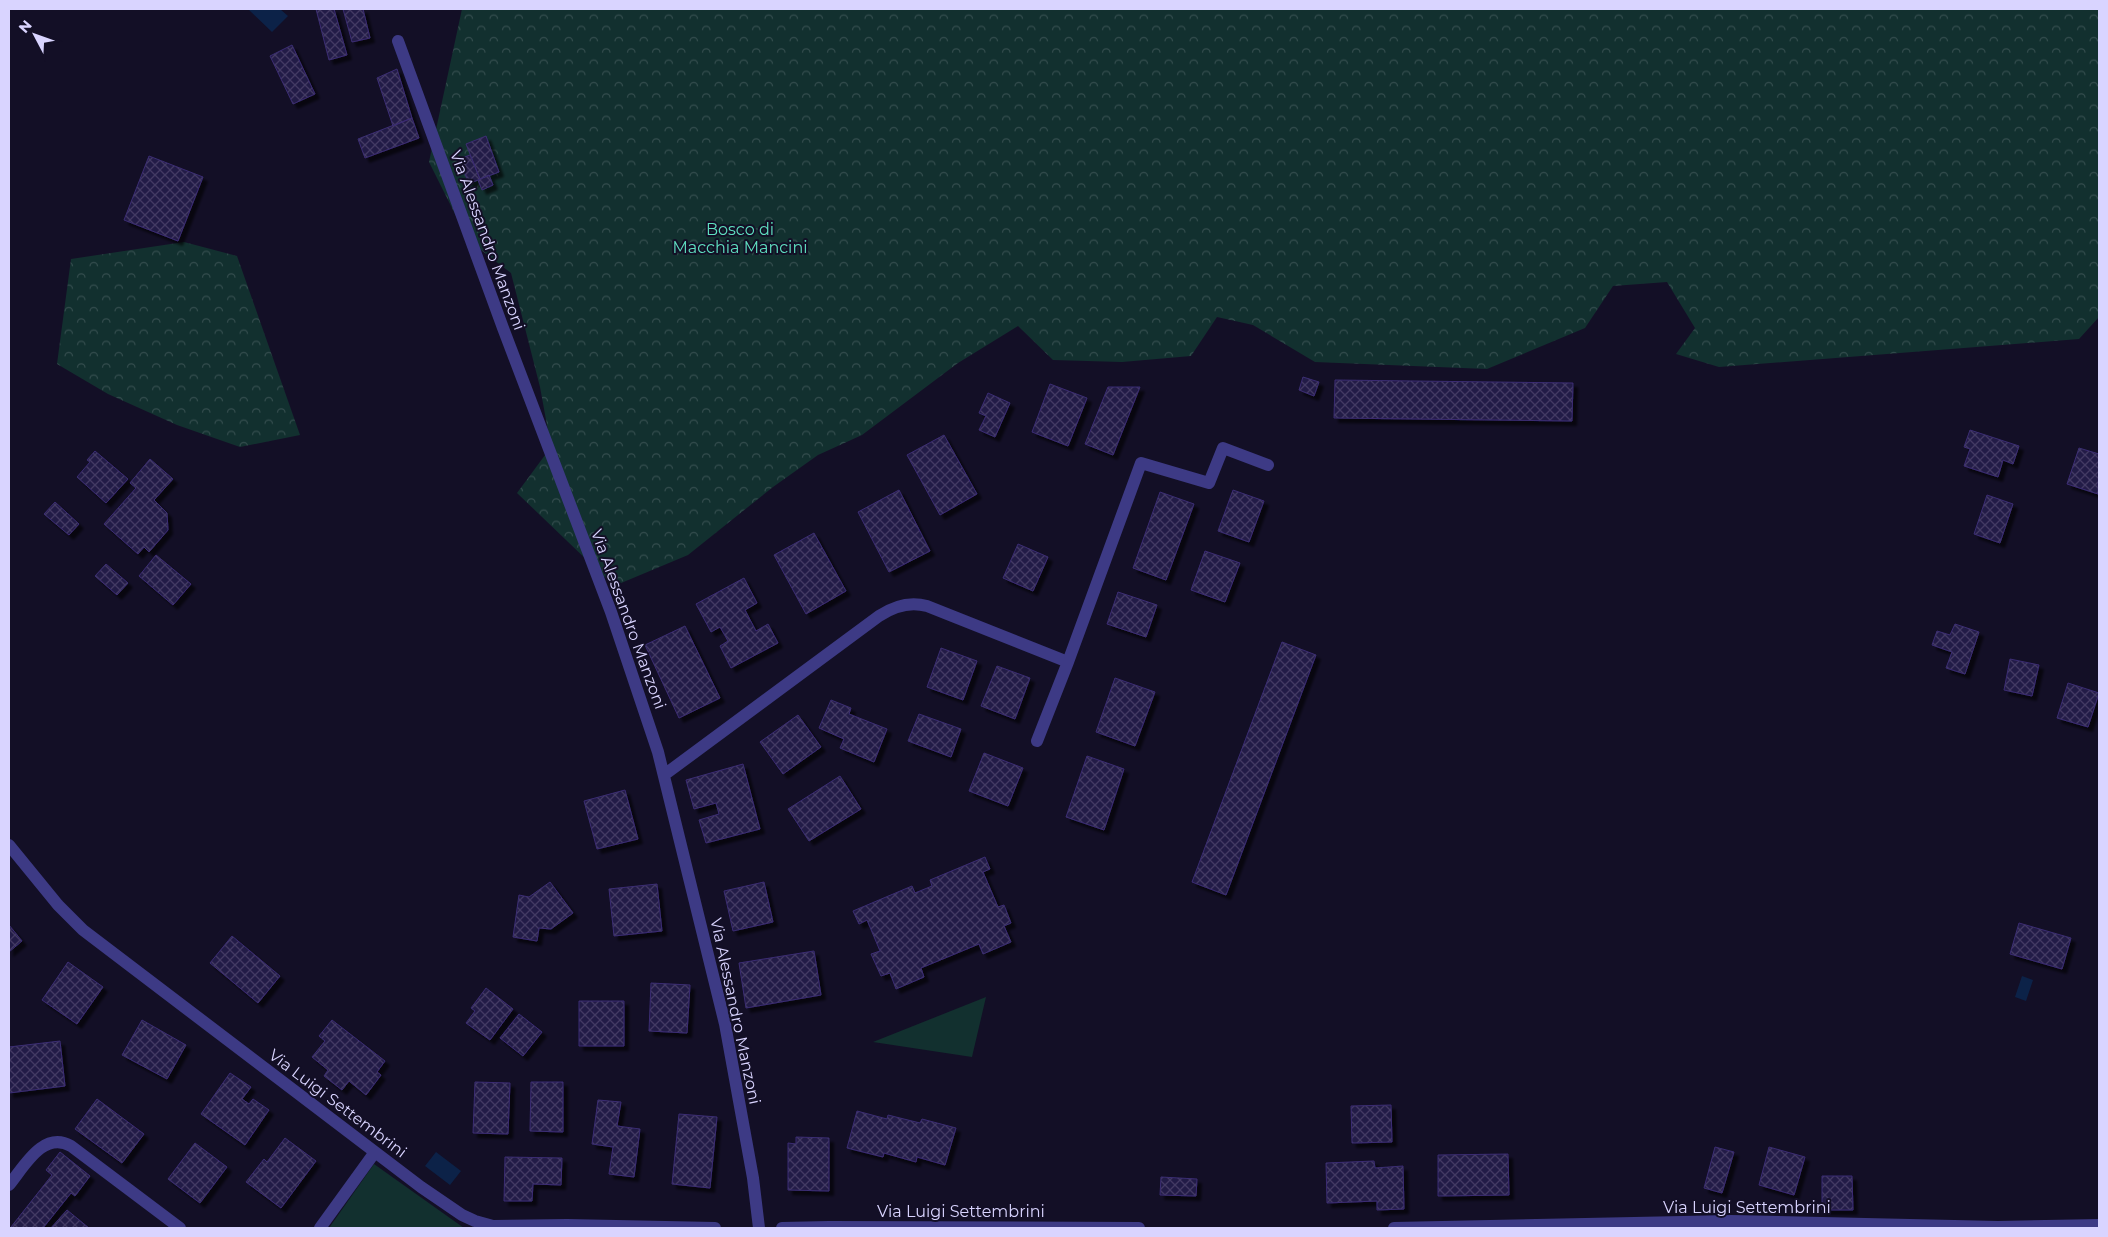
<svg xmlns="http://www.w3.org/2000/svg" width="2108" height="1237" font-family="Montserrat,sans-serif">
  <defs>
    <pattern id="forest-crowns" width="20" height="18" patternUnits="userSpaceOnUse" patternTransform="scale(1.25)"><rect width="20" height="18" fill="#12302f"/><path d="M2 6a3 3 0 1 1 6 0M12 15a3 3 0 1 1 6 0" fill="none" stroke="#344d4e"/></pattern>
    <pattern id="building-cross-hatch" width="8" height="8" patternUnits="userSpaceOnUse" patternTransform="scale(1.25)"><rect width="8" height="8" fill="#241b47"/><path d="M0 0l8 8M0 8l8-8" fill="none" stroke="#433b63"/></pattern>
    <filter id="shadow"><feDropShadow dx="4.5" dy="4.5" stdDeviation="1" flood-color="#0009"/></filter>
  </defs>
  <rect width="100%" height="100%" fill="#130f26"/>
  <!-- green -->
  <path fill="#12302f" d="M986,997l-14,60 -99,-15z
    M374,1164l90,64h-135z"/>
  <!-- forest -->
  <path fill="url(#forest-crowns)" d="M462,9h1637v308l-20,22 -360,28 -43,-13 19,-26 -28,-46 -54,4 -28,42 -98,41 -172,-7 -62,-37 -36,-8 -26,39 -69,6 -69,-2 -35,-34 -60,37 -96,72 -44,20 -45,32 -85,68 -74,31 -97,-93 34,-46 -11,-60 -29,-114 -43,-33 -39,-78z
    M184,242l53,14 63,179 -60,12 -63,-22 -69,-31 -51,-30 14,-105z"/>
  <!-- water -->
  <path fill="#0c2248" d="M248,9h32l8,7 -16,16z
    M2022,976l11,4 -7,21 -11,-4z
    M436,1152l25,19 -11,14 -25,-19z"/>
  <!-- building -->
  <path fill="url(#building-cross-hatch)" stroke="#3b2d73" filter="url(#shadow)" d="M316,9h18l13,46 -18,5z
    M343,9h20l7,29 -18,4z
    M292,45l23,49 -22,10 -23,-48z
    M397,69l15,49 -19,8 -16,-48z
    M412,118l7,20 -54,20 -7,-19z
    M486,136l13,36 -19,7 -14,-35z
    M470,155l10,24 -11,5 -10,-25z
    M149,156l54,21 -25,64 -54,-21z
    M489,175l4,10 -11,5 -4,-10z
    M1303,377l16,5 -5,14 -15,-6z
    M1335,380l238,3 -1,38 -238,-3z
    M1050,384l37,14 -19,48 -36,-14z
    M1108,387h32l-27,68 -28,-11z
    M988,393l22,10 -15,34 -16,-7 7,-14 -7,-3z
    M1970,430l49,16 -6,18 -10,-4 -5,17 -34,-11 6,-17 -6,-2z
    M944,435l33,59 -37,21 -33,-60z
    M2079,448l20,6 -1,40 -31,-10z
    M95,451l33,28 -22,24 -29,-26 13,-15 -3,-2z
    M150,459l23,20 -19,21 13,13 1,17 -19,22 -5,-5 -6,7 -34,-30 32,-36 -6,-5z
    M899,490l31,61 -41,21 -31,-60z
    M1233,490l31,11 -15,41 -31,-11z
    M1160,492l34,12 -28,76 -33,-12z
    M1987,495l26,9 -13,39 -26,-9z
    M55,502l24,22 -10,11 -25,-21z
    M814,533l32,58 -40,23 -32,-59z
    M1018,544l30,13 -15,34 -30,-13z
    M1205,551l35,12 -15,39 -34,-12z
    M156,555l35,29 -18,21 -34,-29z
    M106,564l22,19 -11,12 -22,-19z
    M744,578l13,25 -12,7 11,21 12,-7 10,19 -47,25 -11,-22 8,-5 -8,-14 -9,5 -15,-28z
    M1118,592l39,13 -11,32 -39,-13z
    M1955,624l24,8 -14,42 -19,-6 6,-16 -20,-7 5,-14 13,4z
    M685,626l35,72 -41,20 -34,-73z
    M1282,642l34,13 -90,240 -34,-13z
    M941,648l36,13 -14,39 -36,-13z
    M2010,659l29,6 -7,31 -28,-6z
    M997,666l33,12 -15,41 -34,-13z
    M1115,678l40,14 -20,54 -39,-14z
    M2068,683l31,10 -11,34 -31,-9z
    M831,700l20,8 -2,6 38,15 -13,33 -34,-14 4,-9 -25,-11z
    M919,714l42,15 -10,28 -43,-16z
    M798,715l23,32 -38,27 -23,-32z
    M984,753l39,15 -15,38 -39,-15z
    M1087,756l37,13 -20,61 -38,-13z
    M743,764l17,65 -54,14 -7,-23 20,-6 -3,-11 -22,6 -8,-29z
    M840,776l21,33 -52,32 -21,-32z
    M625,790l13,49 -41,10 -13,-48z
    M985,857l5,12 -7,3 15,35 6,-2 7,18 -7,3 7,16 -28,12 -4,-10 -58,24 3,9 -28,12 -6,-16 -9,3 -10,-22 9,-3 -13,-31 -8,4 -6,-13 59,-25 3,7 17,-7 -2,-6z
    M550,882l23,31 -22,16 -12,-1 -2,13 -24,-4 6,-42 10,2z
    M764,882l9,40 -40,9 -9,-40z
    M657,884l5,47 -48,5 -5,-47z
    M2019,923l52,15 -9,31 -52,-15z
    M9,925l13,16 -13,11z
    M232,936l48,40 -22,27 -48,-40z
    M814,951l7,44 -75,13 -7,-45z
    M68,962l35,25 -26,37 -35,-24z
    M651,983l39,2 -3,48 -38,-2z
    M486,988l27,21 -23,31 -24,-17 9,-12 -4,-3z
    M579,1001h45v45h-45z
    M519,1014l23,18 -19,24 -23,-18z
    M142,1020l44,25 -19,34 -45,-24z
    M332,1020l53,41 -8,11 4,3 -15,20 -17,-14 -7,9 -18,-14 4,-6 -16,-13 13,-16 -6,-5z
    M60,1041l5,45 -56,7v-46z
    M230,1073l21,14 -9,12 7,5 4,-5 16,11 -24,35 -44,-31z
    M475,1082l35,1 -2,51 -35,-1z
    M531,1082h32v50l-33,-1z
    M97,1099l47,35 -22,29 -47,-34z
    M598,1100l23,2 -4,24 23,3 -6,48 -25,-3 4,-27 -21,-3z
    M1391,1105l1,37 -40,1 -1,-37z
    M857,1111l30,8 1,-4 32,8 2,-4 34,9 -11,37 -28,-8 -1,5 -32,-9 -1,4 -36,-9z
    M679,1114l38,3 -7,71 -38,-4z
    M796,1137l33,1v53l-41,-1v-47l8,1z
    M285,1138l31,23 -35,47 -35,-26 18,-23 3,3z
    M195,1143l32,24 -27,36 -32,-24z
    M1715,1147l19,5 -12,41 -18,-5z
    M1769,1147l36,10 -11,38 -35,-10z
    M60,1152l30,24 -15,20 -4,-3 -28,35h-30l-2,-1 41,-52 -6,-5z
    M1508,1154l1,41 -71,1v-41z
    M505,1157l57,1 -1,27 -28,-1 -1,17h-28z
    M1374,1161l1,7 28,-2 1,43 -27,1v-9l-50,2 -1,-40z
    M1822,1176h30l1,34h-31z
    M1161,1177l36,2 -1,17 -36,-1z
    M67,1210l22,18h-38z"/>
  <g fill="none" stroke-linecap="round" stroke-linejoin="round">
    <!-- minor -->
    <path stroke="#3d3a85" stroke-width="12" d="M398,41l105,287 108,284 47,140 67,272 28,154 6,50
      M1037,741l31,-79 73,-199 68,20 14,-35 45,17
      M664,775l215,-159c15,-10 30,-15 48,-10l141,56
      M9,845l49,60 25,25 338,257 41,28 13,6 18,5 74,-1 148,3
      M9,1185c15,-18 34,-55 62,-39l109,82
      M320,1228l55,-76
      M782,1228l47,-1 310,1
      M1394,1228l337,-7 267,6 101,-2"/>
  </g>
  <g text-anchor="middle" stroke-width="4" stroke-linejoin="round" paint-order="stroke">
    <!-- park labels -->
    <g font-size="16" fill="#5fe0c0" stroke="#130f26">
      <text x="740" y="235">Bosco di<tspan x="740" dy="18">Macchia Mancini</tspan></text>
    </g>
    <!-- street labels -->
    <g font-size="16" fill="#d9d4ff" stroke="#130f26">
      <text transform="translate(488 240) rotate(70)" y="6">Via Alessandro Manzoni</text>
      <text transform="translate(629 619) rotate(70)" y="6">Via Alessandro Manzoni</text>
      <text transform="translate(736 1011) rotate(78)" y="6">Via Alessandro Manzoni</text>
      <text transform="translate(338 1103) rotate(37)" y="6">Via Luigi Settembrini</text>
      <text x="1747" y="1213">Via Luigi Settembrini</text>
      <text x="961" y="1217">Via Luigi Settembrini</text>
    </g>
  </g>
  <!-- border -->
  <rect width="2108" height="1237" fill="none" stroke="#d9d4ff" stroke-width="20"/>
  <!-- north arrow -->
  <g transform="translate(35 35) rotate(311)" stroke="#130f26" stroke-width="4" paint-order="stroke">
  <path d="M0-4L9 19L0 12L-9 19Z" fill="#d9d4ff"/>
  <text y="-8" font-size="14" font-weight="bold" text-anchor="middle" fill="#d9d4ff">N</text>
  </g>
</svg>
